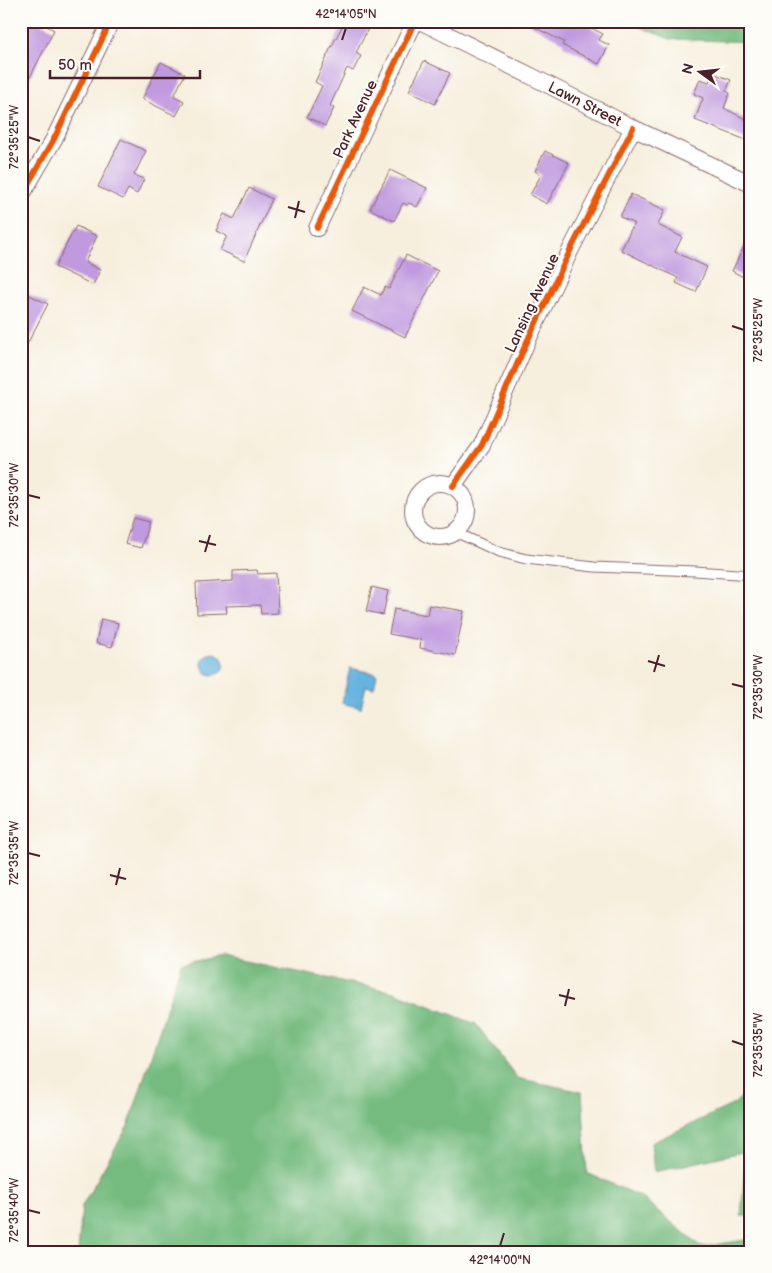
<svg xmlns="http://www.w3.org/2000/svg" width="772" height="1273" font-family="'Balsamiq Sans',sans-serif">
  <rect width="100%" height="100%" fill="#fdfcf7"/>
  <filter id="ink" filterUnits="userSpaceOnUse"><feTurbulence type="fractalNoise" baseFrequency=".02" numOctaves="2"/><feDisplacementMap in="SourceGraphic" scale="10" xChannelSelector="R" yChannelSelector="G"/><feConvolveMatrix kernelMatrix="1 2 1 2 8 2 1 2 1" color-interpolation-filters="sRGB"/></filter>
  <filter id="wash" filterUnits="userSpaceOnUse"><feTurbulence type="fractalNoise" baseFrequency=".0096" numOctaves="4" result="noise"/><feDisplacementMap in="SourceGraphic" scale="20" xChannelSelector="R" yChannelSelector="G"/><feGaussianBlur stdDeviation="1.12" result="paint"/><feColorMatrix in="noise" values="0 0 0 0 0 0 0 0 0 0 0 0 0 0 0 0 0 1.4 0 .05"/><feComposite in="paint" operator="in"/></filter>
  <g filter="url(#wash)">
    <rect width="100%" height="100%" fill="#f7efde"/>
    <!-- forest -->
    <path fill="#75bb7f" stroke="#606d55" d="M631,21h120v21l-81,-3 -33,-13z
      M221,956l173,36 82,32 41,54 65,14 5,81 54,24 60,50 50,-8v13h-673l4,-46 47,-82 52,-160z
      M751,1088v128h-10l5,-65 -92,21 -3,-29 83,-39z"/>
    <!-- water -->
    <path fill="#65b3df" stroke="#586985" d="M202 664a11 11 0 1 1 22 0a11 11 0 1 1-22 0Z
      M350,668l27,6 -3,14 -8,-2 -5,22 -19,-5z"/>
    <g id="blocks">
      <!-- building -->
      <path fill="#c099df" d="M27,21h10l17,9 -33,65v-62z
        M345,21h13l11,6 -13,26 5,3 -8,15 -6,-3 -17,38 4,2 -9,18 -18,-9 15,-31 -7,-4 12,-25h-1z
        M522,21h56l25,13 -4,6 10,5 -10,19 -37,-19 2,-3z
        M424,61l26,12 -15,31 -26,-13z
        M161,62l24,12 -11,22 10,5 -8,15 -34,-17z
        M713,73l18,7 -5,11 4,2 -6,15 27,14v20l-56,-22 8,-22 -9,-4 6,-15 9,3z
        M121,139l25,12 -12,24 10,4 -7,15 -9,-5 -5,10 -25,-12z
        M545,151l24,12 -22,41 -17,-9 11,-20 -6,-4z
        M390,170l37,18 -10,19 -8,-4 -2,2 -4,-2 -9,18 -24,-12z
        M249,188l23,11 -28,62 -24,-11 7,-14 -11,-5 8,-17 10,5z
        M631,194l34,16 -7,15 24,12 -7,15 32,15 -11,25 -20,-9 2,-5 -57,-28 13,-27 -14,-6z
        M76,226l21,10 -12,26 15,8 -7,15 -38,-18z
        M751,232v49l-19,-10z
        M406,255l32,16 -33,66 -53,-26 12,-24 17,8 4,-8 4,2z
        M21,291l27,13 -27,52z
        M133,518l16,4 -8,26 -16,-4z
        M257,570l1,4 18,-1 2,40 -17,1 -1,-9 -34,1 1,7 -30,1 -1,-31 37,-2v-10z
        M372,587l16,4 -5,24 -17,-4z
        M429,605l35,6 -9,44 -35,-7 1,-8 -32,-6 5,-25 33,6z
        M101,619l17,4 -6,24 -16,-4z"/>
    </g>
  </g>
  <g filter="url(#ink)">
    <use href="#blocks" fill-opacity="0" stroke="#87686a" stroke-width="1"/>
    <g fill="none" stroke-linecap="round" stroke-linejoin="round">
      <defs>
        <path id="service" d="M455,532l44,20 27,7 68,8 101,4 56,4"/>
        <path id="minor" d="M420,21l113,56 100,51 118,56
          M21,196l33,-57 57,-118
          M317,228l98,-207
          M413 510a27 27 0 1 1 54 0a27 27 0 1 1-54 0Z
          M453,486l29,-41 43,-99 46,-97 62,-121"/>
      </defs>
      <!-- service casing -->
      <use href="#service" stroke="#87686a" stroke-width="11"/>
      <!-- minor casing -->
      <use href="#minor" stroke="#87686a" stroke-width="18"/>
      <!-- service -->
      <use href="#service" stroke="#fff" stroke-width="9"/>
      <!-- minor -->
      <use href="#minor" stroke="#fff" stroke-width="16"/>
      <defs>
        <path id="cycleway" d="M21,196l33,-57 57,-118
          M317,228l98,-207
          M453,486l29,-41 43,-99 46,-97 62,-121"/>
      </defs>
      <!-- cycleway casing -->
      <use href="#cycleway" stroke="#fdfcf7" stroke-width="9"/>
      <!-- cycleway -->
      <use href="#cycleway" stroke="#e8590c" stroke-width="6"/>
    </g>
  </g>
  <!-- ticks -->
  <path fill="none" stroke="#4a1f2b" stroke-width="2" d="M342,40l4,-12M28,137l12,4M288,207l17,5M295,218l4,-17M732,326l12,4M28,495l12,3M199,541l17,4M205,552l5,-17M648,661l17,5M654,672l5,-17M732,684l12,3M28,853l12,3M110,875l16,4M116,885l4,-17M559,995l16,4M565,1006l4,-17M732,1041l12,4M28,1210l12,3M500,1246l4,-13"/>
  <g text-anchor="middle" stroke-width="4" stroke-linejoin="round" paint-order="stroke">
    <!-- street labels -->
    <g font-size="15" fill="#4a1f2b" stroke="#fdfcf7">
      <text transform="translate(585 104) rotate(27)" y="5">Lawn Street</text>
      <text transform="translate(355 119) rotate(-65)" y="5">Park Avenue</text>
      <text transform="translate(532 303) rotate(-65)" y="5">Lansing Avenue</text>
    </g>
  </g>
  <!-- margin -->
  <rect width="772" height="1273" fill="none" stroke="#fdfcf7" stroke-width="55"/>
  <!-- north arrow -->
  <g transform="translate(700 72) rotate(285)" stroke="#fdfcf7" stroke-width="4" paint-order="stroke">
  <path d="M0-4L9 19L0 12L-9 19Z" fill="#4a1f2b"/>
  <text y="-8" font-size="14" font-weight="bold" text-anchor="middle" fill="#4a1f2b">N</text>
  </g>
  <!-- scale -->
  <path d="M50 70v8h150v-8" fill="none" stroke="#4a1f2b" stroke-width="2.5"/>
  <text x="58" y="70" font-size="15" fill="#4a1f2b" stroke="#fdfcf7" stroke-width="4" paint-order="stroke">50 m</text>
  <rect x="28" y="28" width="716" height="1218" fill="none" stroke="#4a1f2b" stroke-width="2"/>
  <g font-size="12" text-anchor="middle" fill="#4a1f2b">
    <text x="346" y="18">42°14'05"N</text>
    <text transform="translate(14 137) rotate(-90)" y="4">72°35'25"W</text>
    <text transform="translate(758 330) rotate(-90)" y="4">72°35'25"W</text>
    <text transform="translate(14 495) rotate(-90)" y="4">72°35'30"W</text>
    <text transform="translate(758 687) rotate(-90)" y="4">72°35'30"W</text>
    <text transform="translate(14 853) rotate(-90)" y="4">72°35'35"W</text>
    <text transform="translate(758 1045) rotate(-90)" y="4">72°35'35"W</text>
    <text transform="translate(14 1210) rotate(-90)" y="4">72°35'40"W</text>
    <text x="500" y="1264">42°14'00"N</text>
  </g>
</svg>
